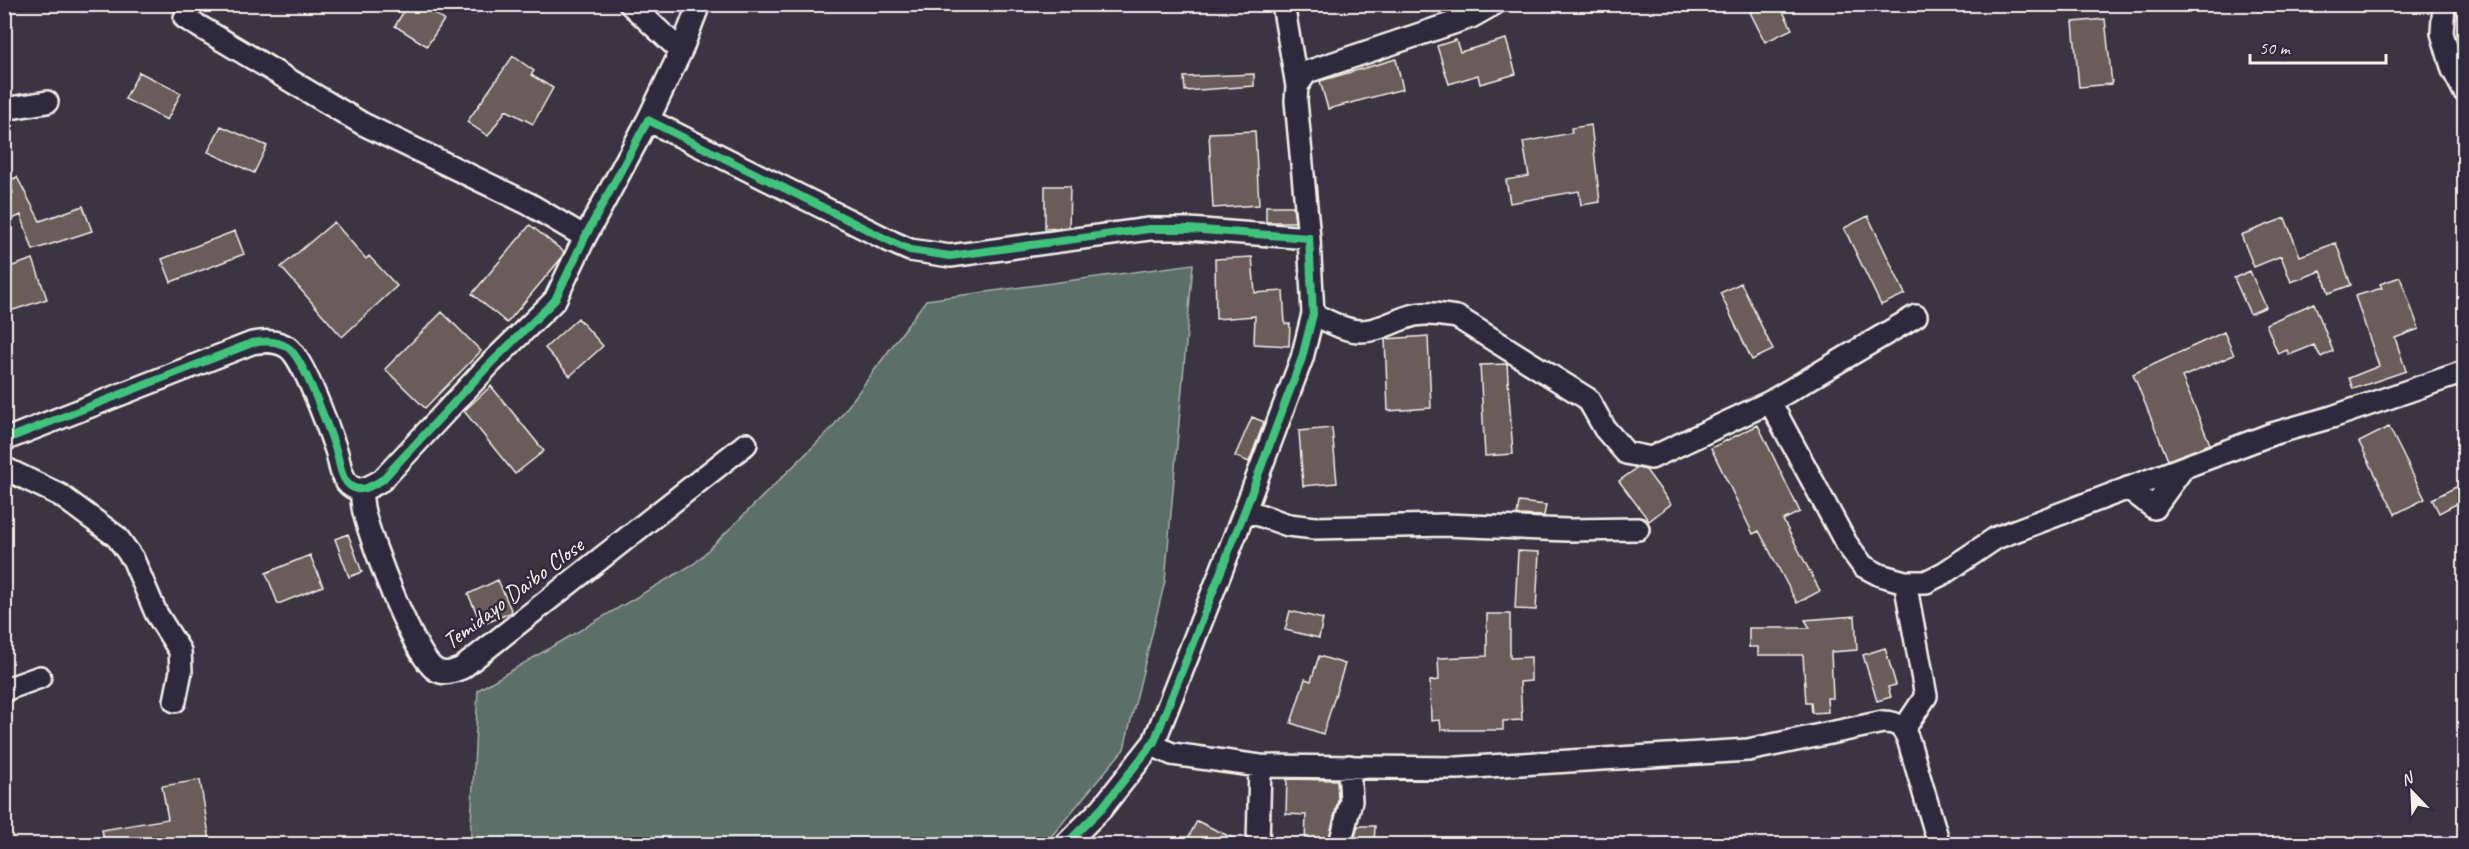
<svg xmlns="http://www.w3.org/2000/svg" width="2469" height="849" font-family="Caveat,sans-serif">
  <rect width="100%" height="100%" fill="#3b3443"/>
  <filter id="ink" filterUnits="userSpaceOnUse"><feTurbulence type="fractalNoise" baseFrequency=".0167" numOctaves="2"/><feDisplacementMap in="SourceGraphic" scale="12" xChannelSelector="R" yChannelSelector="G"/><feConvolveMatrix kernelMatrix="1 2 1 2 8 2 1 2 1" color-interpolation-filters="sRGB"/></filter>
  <g filter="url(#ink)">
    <!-- green -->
    <path fill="#5b7069" stroke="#a8b0a8" stroke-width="1.5" d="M1193,264l-28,317 -41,168 -79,95h-574v-21l7,-133 217,-127 137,-135 94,-128z"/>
    <!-- building -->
    <path fill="#6b5c59" stroke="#f4f1e8" stroke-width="1.5" d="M408,4h12l24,16 -17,26 -32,-20z
      M1764,4h15l13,25 -27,13 -15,-30z
      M2105,19l7,65 -33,3 -6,-65z
      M1506,39l10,35 -36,10 -2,-9 -29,9 -12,-38 19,-6 4,12z
      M513,56l21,15 -3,4 22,13 -20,36 -27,-14 -18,26 -21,-14z
      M1396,59l7,30 -75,20 -8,-28z
      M139,72l42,21 -14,27 -42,-21z
      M1254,74v12l-69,5 -1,-14z
      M1591,125l9,77 -19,3 -2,-14 -69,12 -4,-23 23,-4 -6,-34 49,-9 -1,-5z
      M221,126l46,20 -13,27 -46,-21z
      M1255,131l4,74 -46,3 -4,-75z
      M17,177l23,44 43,-15 9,25 -59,19 -12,-35 -17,8v-29l9,-1 -4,-12z
      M1045,186h25l-1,41 -24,2z
      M1266,206h27l2,16h-29z
      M1868,216l37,78 -24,11 -37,-77z
      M2285,218l15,38 36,-13 15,42 -22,8 -8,-22 -30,11 -10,-26 -27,11 -13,-32z
      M334,222l32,37 3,-3 28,30 -55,51 -61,-70z
      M530,225l34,27 -5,9 -52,62 -35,-29z
      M235,231l9,23 -73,28 -9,-23z
      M1252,257l3,36 28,-2 2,33h5l-1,22 -35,-2 1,-28 -39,3 -1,-60z
      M33,259l14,40 -43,14v-44z
      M2250,271l16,36 -16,7 -16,-36z
      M2400,277l19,52 -24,9 11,33 -53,18 -4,-11 30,-12 -24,-70 27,-8 -2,-4z
      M1741,283l32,67 -21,10 -32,-67z
      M2314,303l19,48 -12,6 -7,-12 -25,10 -2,-5 -9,4 -12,-30z
      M442,312l39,39 -56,57 -40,-39z
      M578,318l25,28 -33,30 -25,-28z
      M2224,332l10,23 -52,22 28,67 -42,16 -35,-86z
      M1428,336l3,72 -43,3 -3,-72z
      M1507,364l6,90 -28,2 -5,-91z
      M491,386l53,65 -29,23 -51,-63z
      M1252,417l12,5 -15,40 -14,-6z
      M1758,425l42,87 -17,8 37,71 -23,12 -38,-72 -6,3 -42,-86z
      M2389,427l36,72 -30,15 -36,-72z
      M1332,428l5,55 -34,3 -4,-55z
      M1637,468l9,2 25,34 -22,17 -30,-40z
      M2464,483v17l-25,13 -7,-14z
      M1519,502l27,3 -2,11 -27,-1z
      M348,534l14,38 -13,5 -14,-38z
      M1518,551l21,1 -3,58 -21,-1z
      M310,555l13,31 -45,18 -12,-31z
      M498,580l14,32 -30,13 -14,-31z
      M1290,611l33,8 -4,19 -34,-8z
      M1487,614h23v44l21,-1v24l-11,1 2,38 -19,1v9h-62l-1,-10 -9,1 -1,-40 9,-1 -1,-22 49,-2z
      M1855,616l2,34 -26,2 2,46h-6l1,14 -16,1 -1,-10h-5l-3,-48h-45v-8h-9v-19h61l-5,-8z
      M1885,648l11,37 -8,2 3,10 -14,4 -14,-46z
      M1319,656l26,8 -22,70 -32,-11 14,-44 6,2z
      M1287,779l50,1 1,20 -10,44h-23l1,-29 -20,-1z
      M200,780l10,61 -23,3h-82l-3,-14 66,-11 -6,-33z
      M1197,821l48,23h-60z
      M1358,826h17l-1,18h-21z"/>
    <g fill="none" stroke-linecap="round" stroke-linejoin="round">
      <defs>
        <path id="minor" d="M630,4l51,47
          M1283,4l14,82
          M2444,4l-2,29 11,37 11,21
          M185,18l178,106 166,80 56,33
          M4,109l43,-7
          M648,120l33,-69 18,-47
          M1309,238l-13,-137 1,-15 10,-14 164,-55 23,-13
          M1313,314c15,7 32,17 48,17 20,0 35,-12 54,-16 14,-3 28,0 42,2l131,82 17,30 21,24 25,5 119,-56 146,-86
          M1770,402l76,141 17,23 17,9 25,7h21l18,-9 52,-35 276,-104 60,-17 132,-45
          M4,440l248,-97c12,-2 24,-3 35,4 16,9 42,83 49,103 4,12 4,30 16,37 10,6 21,-2 30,-7l108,-116 65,-64 30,-63 63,-117 244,122 18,8 40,6 199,-27h40l120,9 4,76 -11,44 -57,152 -91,232 -52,66 -36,36
          M4,468l56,27 57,42 16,22 23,54 24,38 1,20 -6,30
          M2128,488l26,20 29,-40
          M361,489c1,8 1,16 3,23 6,27 50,146 72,158 9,5 16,2 26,-2l284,-224
          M1245,510l43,15 27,3 130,-3 123,5 70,-1
          M4,690l36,-13
          M1904,729l22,-33 -21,-114
          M1154,742l5,6 13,6 88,12 198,2 290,-18 135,-28c16,0 21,6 26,20l30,102
          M1258,844l2,-78
          M1340,844l11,-43 -2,-35"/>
      </defs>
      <!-- minor casing -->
      <use href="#minor" stroke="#f4f1e8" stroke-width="26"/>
      <!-- minor -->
      <use href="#minor" stroke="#2f2a3d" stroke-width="21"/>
      <defs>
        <path id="cycleway" d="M4,440l248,-97c12,-2 24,-3 35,4 16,9 42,83 49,103 4,12 4,30 16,37 10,6 21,-2 30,-7l108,-116 65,-64 30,-63 63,-117 244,122 18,8 40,6 199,-27h40l120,9 4,76 -11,44 -57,152 -91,232 -52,66 -36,36"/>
      </defs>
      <!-- cycleway casing -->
      <use href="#cycleway" stroke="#2f2a3d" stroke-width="11"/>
      <!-- cycleway -->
      <use href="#cycleway" stroke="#40c37c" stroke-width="8"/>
    </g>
  </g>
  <g text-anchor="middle" stroke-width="5" stroke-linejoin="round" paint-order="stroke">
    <!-- street labels -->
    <g font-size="24" fill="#f4f1e8" stroke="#2f2a3d">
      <text transform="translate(513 593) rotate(-37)" y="8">Temidayo Daibo Close</text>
    </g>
  </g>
  <!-- margin -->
  <rect width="2469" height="849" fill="none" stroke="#2f2a3d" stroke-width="24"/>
  <rect x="12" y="12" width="2445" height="825" fill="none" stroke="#f4f1e8" stroke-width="2" filter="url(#ink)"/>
  <!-- north arrow -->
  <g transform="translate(2412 792) rotate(337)" stroke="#2f2a3d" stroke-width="4.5" paint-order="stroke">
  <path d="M0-4.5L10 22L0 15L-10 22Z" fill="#f4f1e8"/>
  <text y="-9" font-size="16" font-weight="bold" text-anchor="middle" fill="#f4f1e8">N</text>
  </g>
  <!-- scale -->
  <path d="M2250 54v9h136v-9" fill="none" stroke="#f4f1e8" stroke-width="3"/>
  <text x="2259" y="54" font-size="18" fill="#f4f1e8" stroke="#2f2a3d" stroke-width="4.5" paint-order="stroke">50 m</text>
</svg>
